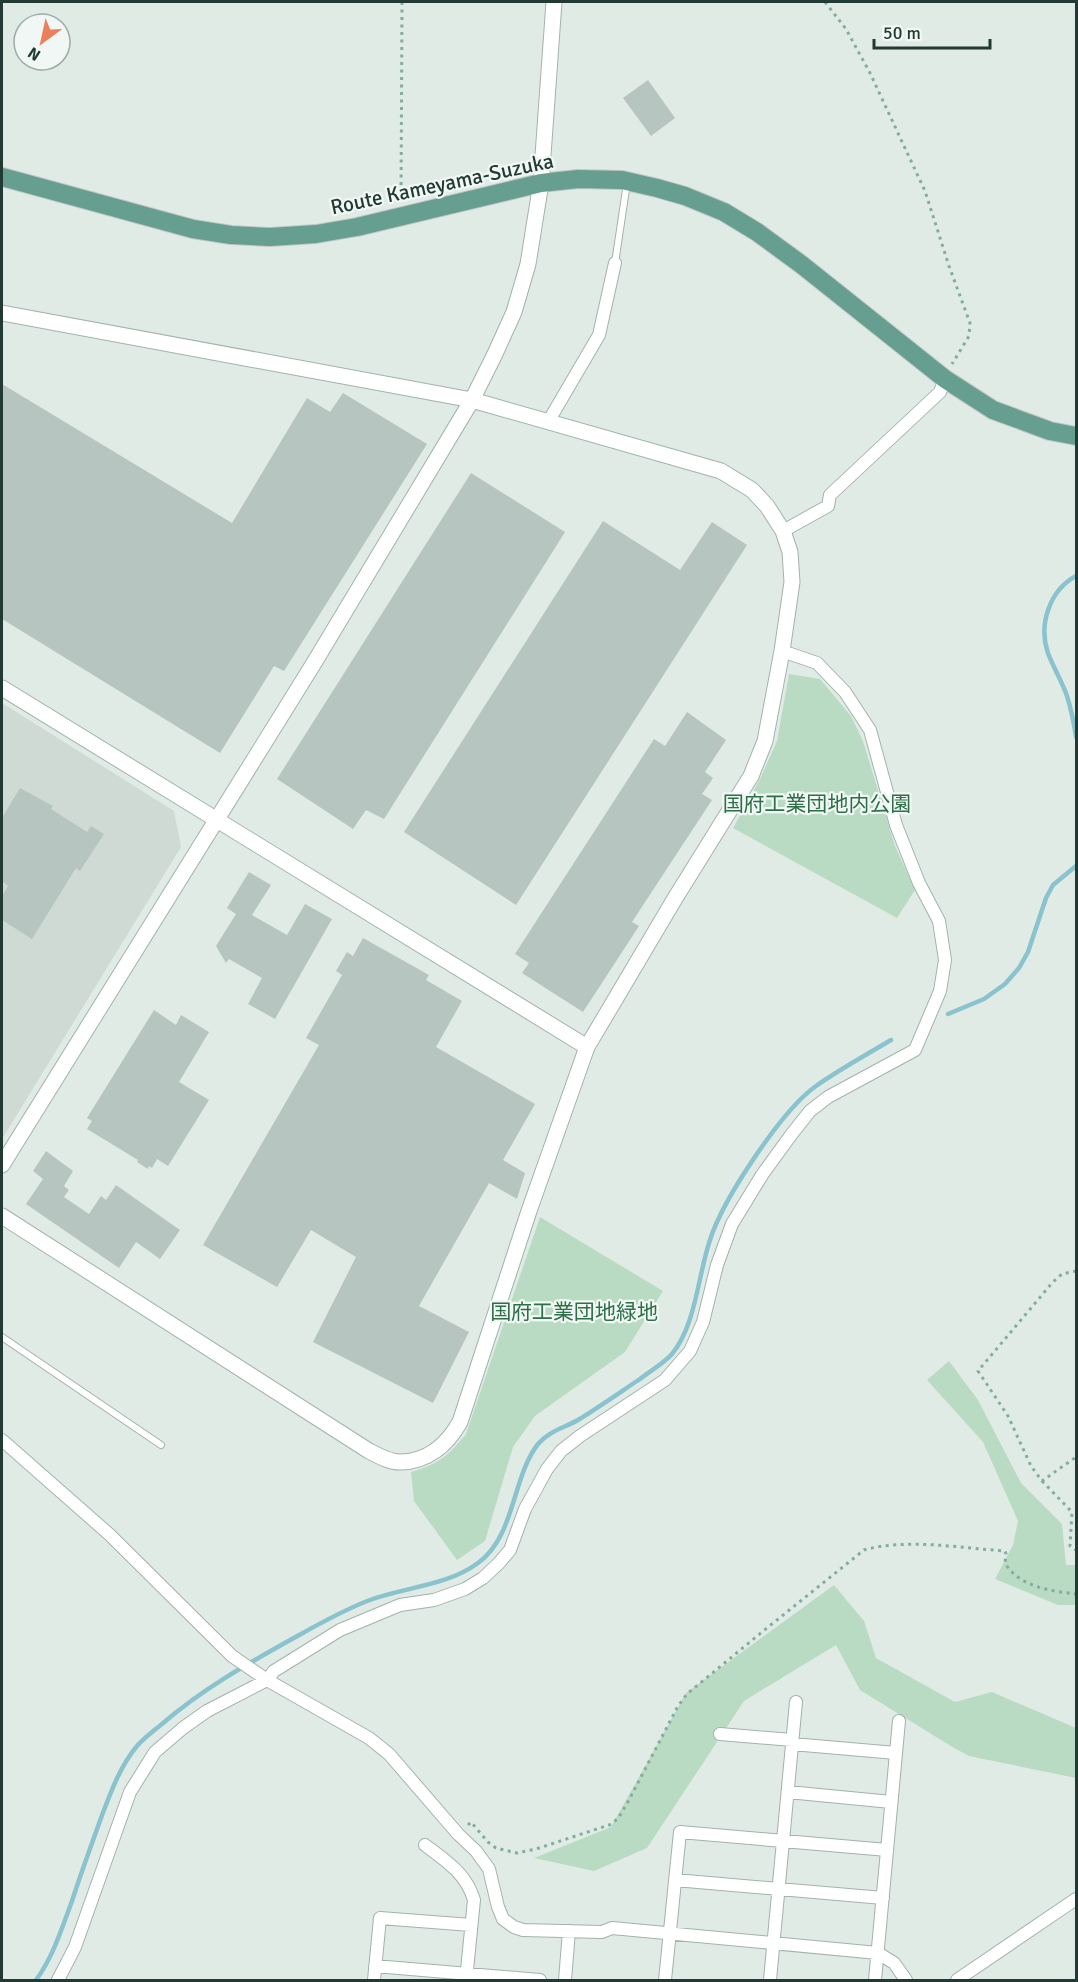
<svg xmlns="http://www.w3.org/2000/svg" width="1078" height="1982" font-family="Signika,'Noto Sans JP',sans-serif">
  <rect width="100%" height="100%" fill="#e0ebe6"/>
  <!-- built -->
  <path fill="#cfdad5" d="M2,703l172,108 7,36 -179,292z"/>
  <!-- green -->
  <path fill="#badbc3" d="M789,674l31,5 31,37 12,25 32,105 20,44 -18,28 -164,-90 27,-49 17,-38z
    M540,1217l123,74 -38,61 -90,64 -22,31 -28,94 -28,19 -43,-59 -3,-29c28,-8 37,-16 55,-38z
    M949,1361l29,39 43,83 41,41 4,41h10v40h-18l-63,-26 18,-34 5,-24 -35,-79 -56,-62z
    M834,1585l30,36 12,37 79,44 37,-10 84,36v50l-107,-22 -15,-8 -94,-58 -24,-45 -92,56 -97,147 -53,23 -60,-13 77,-31 75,-134z"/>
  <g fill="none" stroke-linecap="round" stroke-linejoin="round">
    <!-- stream -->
    <path stroke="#8ac3ce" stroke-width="4.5" d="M1076,576c-26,14 -38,48 -28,77 5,14 14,28 19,43 4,13 7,27 9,41
      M948,1014l36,-15 21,-15 14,-16 9,-16 18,-54 7,-13 23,-19
      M36,1980c17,-23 26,-52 36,-79 9,-28 19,-55 29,-83 9,-24 19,-52 36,-72 7,-8 16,-15 25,-22 39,-34 85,-60 130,-85 25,-14 51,-29 78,-39 35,-13 77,-14 108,-37 37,-26 34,-86 60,-119 11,-13 26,-16 40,-24 21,-13 41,-27 62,-41 10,-8 23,-15 32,-25 24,-29 26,-79 38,-114 13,-41 72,-130 106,-154 24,-17 50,-31 75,-46"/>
  </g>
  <!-- building -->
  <path fill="#b6c5bf" d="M648,80l27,38 -24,18 -28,-38z
    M2,384l230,139 75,-125 23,14 13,-19 84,51 -143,227 -10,-5 -54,87 -218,-134z
    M471,473l94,59 -181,287 -18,-9 -13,19 -76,-50z
    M603,521l77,49 32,-48 35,23 -231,360 -112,-73z
    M687,712l39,28 -21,32 8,6 -11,16 10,6 -80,122 7,4 -56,86 -61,-39 7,-10 -14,-9 139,-215 11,7z
    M20,788l33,18 -2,3 36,23 4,-6 13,8 -24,37 -4,-3 -44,71 -30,-19v-24l6,-10 -6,-5v-63z
    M249,872l22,13 -19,30 35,20 18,-31 27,15 -57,100 -27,-15 14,-26 -33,-19 -3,4 -10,-17 20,-32 -9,-6z
    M363,938l66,37 -3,5 36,21 -26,46 99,57 -32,56 22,13 -8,26 -28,-16 -70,123 50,26 -36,71 -120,-61 43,-85 -45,-27 -34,57 -74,-42 116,-200 -13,-7 36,-63 -6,-4 11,-19 6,4z
    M154,1010l22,15 5,-10 28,17 -30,50 30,18 -41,66 -11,-7 -5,9 -3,-2 -1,3 -11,-7 1,-2 -51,-31 5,-8 -5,-3z
    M46,1151l27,20 -9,15 5,4 -5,7 25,17 12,-18 5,4 10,-15 64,45 -20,29 -24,-17 -17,26 -93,-64 17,-25 -10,-8z"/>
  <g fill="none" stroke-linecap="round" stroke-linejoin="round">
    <defs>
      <path id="service" d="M615,263l12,-80
        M2,1337l159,108"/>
      <path id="minor" d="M548,422l51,-87 16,-72
        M783,531l45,-25 2,-11 110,-103 5,-13
        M2,1440l108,95 122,121 35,24 102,58 20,16 69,80 18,17 13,18 9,38 5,12 11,8 9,3 79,2 10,-4 266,25 16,10 12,17
        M720,1734l72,6
        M792,1744l104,9
        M788,1792l103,10
        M425,1845c21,16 41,28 49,55l-8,80
        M675,1880l208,18
        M375,1966l165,14
        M58,1980l17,-33 55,-155 25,-40 28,-24 24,-17 60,-31 7,-9 66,-41 60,-25 34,-5 31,-11 18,-11 16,-15 11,-13 15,-41 22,-40 14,-18 19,-15 85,-56 25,-29 13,-29 14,-57 15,-41 30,-49 29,-40 19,-24 18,-14 87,-47 25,-59 5,-31 -6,-39 -20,-38 -23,-58 -26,-95 -25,-38 -28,-29 -35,-12
        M374,1980l6,-62 91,7
        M565,1980l4,-49
        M665,1980l15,-148 207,18
        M770,1980l26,-278
        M875,1980l24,-259
        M957,1980l119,-81"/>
      <path id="tertiary" d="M2,313l470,87 249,71 31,19 15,16 16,25 7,21 2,30 -10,69 -17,90 -14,35 -77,124 -87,147 -58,164 -69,211c-13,23 -33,40 -60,40 -11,0 -21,-6 -31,-11l-367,-235
        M2,688l585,359
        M2,1165l312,-502 158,-263 22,-44 20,-44 14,-48 13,-81 13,-181"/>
      <path id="primary" d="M2,177l191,52 38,6 39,2 46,-3 41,-7 184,-44 37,-4 44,1 35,8 28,8 39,16 33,20 45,33 143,114 48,31 57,21 26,5"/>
    </defs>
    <!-- service casing -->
    <use href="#service" stroke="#a3b2ad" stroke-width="8"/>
    <!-- minor casing -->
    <use href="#minor" stroke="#a3b2ad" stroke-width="14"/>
    <!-- tertiary casing -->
    <use href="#tertiary" stroke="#a3b2ad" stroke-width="17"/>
    <!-- primary casing -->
    <use href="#primary" stroke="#c1c8c6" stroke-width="20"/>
    <!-- path -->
    <path stroke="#82ada0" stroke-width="3" stroke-dasharray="3 4.5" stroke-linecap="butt" d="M825,2l21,27 24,44 55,118 24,75 21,57 -1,13 -17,28
      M401,200l1,-198
      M1076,1271l-14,3 -10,9 -74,88 30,45 23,50 11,15 34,-24
      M1042,1481l30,31 -2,34 6,4
      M468,1825l3,-3 17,20 8,6 21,5 19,-4 76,-25 7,-7 10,-17 49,-94 9,-12 75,-62 102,-82c42,-12 97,-2 141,1l1,3 -1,9c14,24 46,28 71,31"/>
    <!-- service -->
    <use href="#service" stroke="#fff" stroke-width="6"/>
    <!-- minor -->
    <use href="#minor" stroke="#fff" stroke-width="12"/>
    <!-- tertiary -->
    <use href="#tertiary" stroke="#fff" stroke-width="15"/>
    <!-- primary -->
    <use href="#primary" stroke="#669e90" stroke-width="18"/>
  </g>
  <g text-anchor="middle" stroke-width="4.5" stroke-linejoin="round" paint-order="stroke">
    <!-- street labels -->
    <g font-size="21" fill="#223a34" stroke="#f1f7f4">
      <text transform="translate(442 184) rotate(-12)" y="7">Route Kameyama-Suzuka</text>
    </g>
    <!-- park labels -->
    <g font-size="21" fill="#2d6f47" stroke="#f1f7f4">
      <text x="817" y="811">国府工業団地内公園</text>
      <text x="574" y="1319">国府工業団地緑地</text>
    </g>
  </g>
  <!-- border -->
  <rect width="1078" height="1982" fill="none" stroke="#223a34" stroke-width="6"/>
  <!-- north arrow -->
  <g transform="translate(42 42) rotate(213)"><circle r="28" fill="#f1f7f4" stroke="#9eaba7" stroke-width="1.5"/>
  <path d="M0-4.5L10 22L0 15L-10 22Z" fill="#ec805c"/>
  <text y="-9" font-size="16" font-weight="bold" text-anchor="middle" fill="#223a34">N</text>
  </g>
  <!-- scale -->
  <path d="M874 39v9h116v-9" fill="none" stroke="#223a34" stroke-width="3"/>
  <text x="883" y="39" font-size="18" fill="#223a34" stroke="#f1f7f4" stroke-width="4.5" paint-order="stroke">50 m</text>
</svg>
